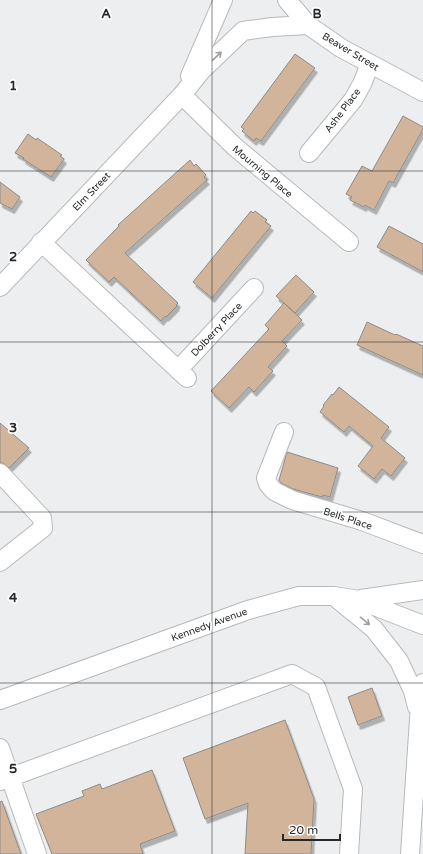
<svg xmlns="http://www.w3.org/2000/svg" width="423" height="854" font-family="'Varela Round',sans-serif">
  <defs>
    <filter id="shadow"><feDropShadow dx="2.5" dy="4.5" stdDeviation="0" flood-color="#0004"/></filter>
  </defs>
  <rect width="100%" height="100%" fill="#edeeef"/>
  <!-- building -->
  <path fill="#d1b499" stroke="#8d8c8b" filter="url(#shadow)" d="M295,54l20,14 -54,73 -5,-3 -2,3 -12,-10 2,-2 -3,-2z
    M403,116l20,11v2l-30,54 -4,-2 -15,29 -9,-5 -1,2 -14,-7 2,-3 -6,-3 16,-28 10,5z
    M28,134l8,6 1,-2 25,17 -2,1 4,3 -13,18 -28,-18 1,-1 -9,-5z
    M190,160l4,6 2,-2 10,11 -2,2 3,3 -82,73 53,50 -2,2 1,1 -11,11 -1,-1 -4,5 -47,-44 -5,5 -23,-22 33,-34 -1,-1z
    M0,182l20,15 -8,12 -12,-6z
    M251,211l2,2 2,-2 12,9 -2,2 6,4 -59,72 -19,-16z
    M389,226l34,18v28l-46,-25z
    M296,275l18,17 -19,21 -19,-17z
    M284,303l18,17 -20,21 5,5 -19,21 5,4 -19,21 -5,-5 -20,21 -18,-17 58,-62 -4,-4z
    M367,322l28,13 1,-1 27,12v29l-66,-30z
    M339,387l50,40 -8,11 24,20 -14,18 -9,-7 -8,10 -16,-13 15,-20 -24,-20 -5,6 -24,-20 4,-6 -1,-1 9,-11 1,1z
    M0,423l29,25 -20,20 -6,-5h-3z
    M287,452l51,16 -8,29 -7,-2 -1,2 -29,-8 -12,-6 -2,-3z
    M372,688l10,28 -24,9 -10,-28z
    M285,720l29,79 -3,55h-66l3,-51 -43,16 -22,-61z
    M152,770l23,61 -35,13 3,10h-91l-16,-40 48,-18 -2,-5 18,-7 2,5z
    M2,801l19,53h-21v-52z"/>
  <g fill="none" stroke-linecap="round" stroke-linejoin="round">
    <defs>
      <path id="minor" d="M287,0l21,25 33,23 82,44
        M190,76l33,-76
        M182,95l53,52 114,95
        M309,153l44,-53 9,-16 8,-20
        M41,242l146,136
        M0,287l182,-192 20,-25 41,-39 29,-4 36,-2
        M178,370l76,-82
        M284,432l-18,46 2,6 6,7 18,9 70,21 61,23
        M0,473l42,45 1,10 -43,34
        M335,597l39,32 25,32 14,30 4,16
        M361,599l62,-9
        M0,700l248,-90 51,-14h35l25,4 64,25
        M0,748l37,106
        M0,781l292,-107 24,13 37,102 -4,65
        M410,854l10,-150 3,-21"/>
    </defs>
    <!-- minor casing -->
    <use href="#minor" stroke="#b8b9ba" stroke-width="20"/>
    <!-- minor -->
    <use href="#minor" stroke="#fff" stroke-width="18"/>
  </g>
  <!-- one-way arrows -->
  <defs><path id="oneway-shaft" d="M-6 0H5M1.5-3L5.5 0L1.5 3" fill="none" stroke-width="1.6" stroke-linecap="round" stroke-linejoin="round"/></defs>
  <g stroke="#9e9e9e">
    <use href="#oneway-shaft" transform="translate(217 56) rotate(-43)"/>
    <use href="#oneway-shaft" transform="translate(365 621) rotate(39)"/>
  </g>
  <!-- grid -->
  <path fill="none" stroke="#272828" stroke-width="1" stroke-opacity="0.55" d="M212,0v854M0,171h423M0,342h423M0,512h423M0,683h423"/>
  <g text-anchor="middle" stroke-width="3.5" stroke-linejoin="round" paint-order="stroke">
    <!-- street labels -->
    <g font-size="10" fill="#272828" stroke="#fff">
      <text transform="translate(351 51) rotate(31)" y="4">Beaver Street</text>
      <text transform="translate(342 110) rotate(-53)" y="4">Ashe Place</text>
      <text transform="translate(263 171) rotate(40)" y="4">Mourning Place</text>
      <text transform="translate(91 191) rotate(-46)" y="4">Elm Street</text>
      <text transform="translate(216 329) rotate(-47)" y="4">Dolberry Place</text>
      <text transform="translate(348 518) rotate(18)" y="4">Bells Place</text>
      <text transform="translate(209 624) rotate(-20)" y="4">Kennedy Avenue</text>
    </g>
  </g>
  <g font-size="13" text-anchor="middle" font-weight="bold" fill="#272828" stroke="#fff" stroke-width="3.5" stroke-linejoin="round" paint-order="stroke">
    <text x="106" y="18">A</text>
    <text x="317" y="18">B</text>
    <text x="13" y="90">1</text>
    <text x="13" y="261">2</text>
    <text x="13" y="432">3</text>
    <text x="13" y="602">4</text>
    <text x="13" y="773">5</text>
  </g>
  <!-- scale -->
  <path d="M283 834v6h57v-6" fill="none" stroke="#272828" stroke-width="2"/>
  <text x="289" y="834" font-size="12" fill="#272828" stroke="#ffffff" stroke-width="3" paint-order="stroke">20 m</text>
</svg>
